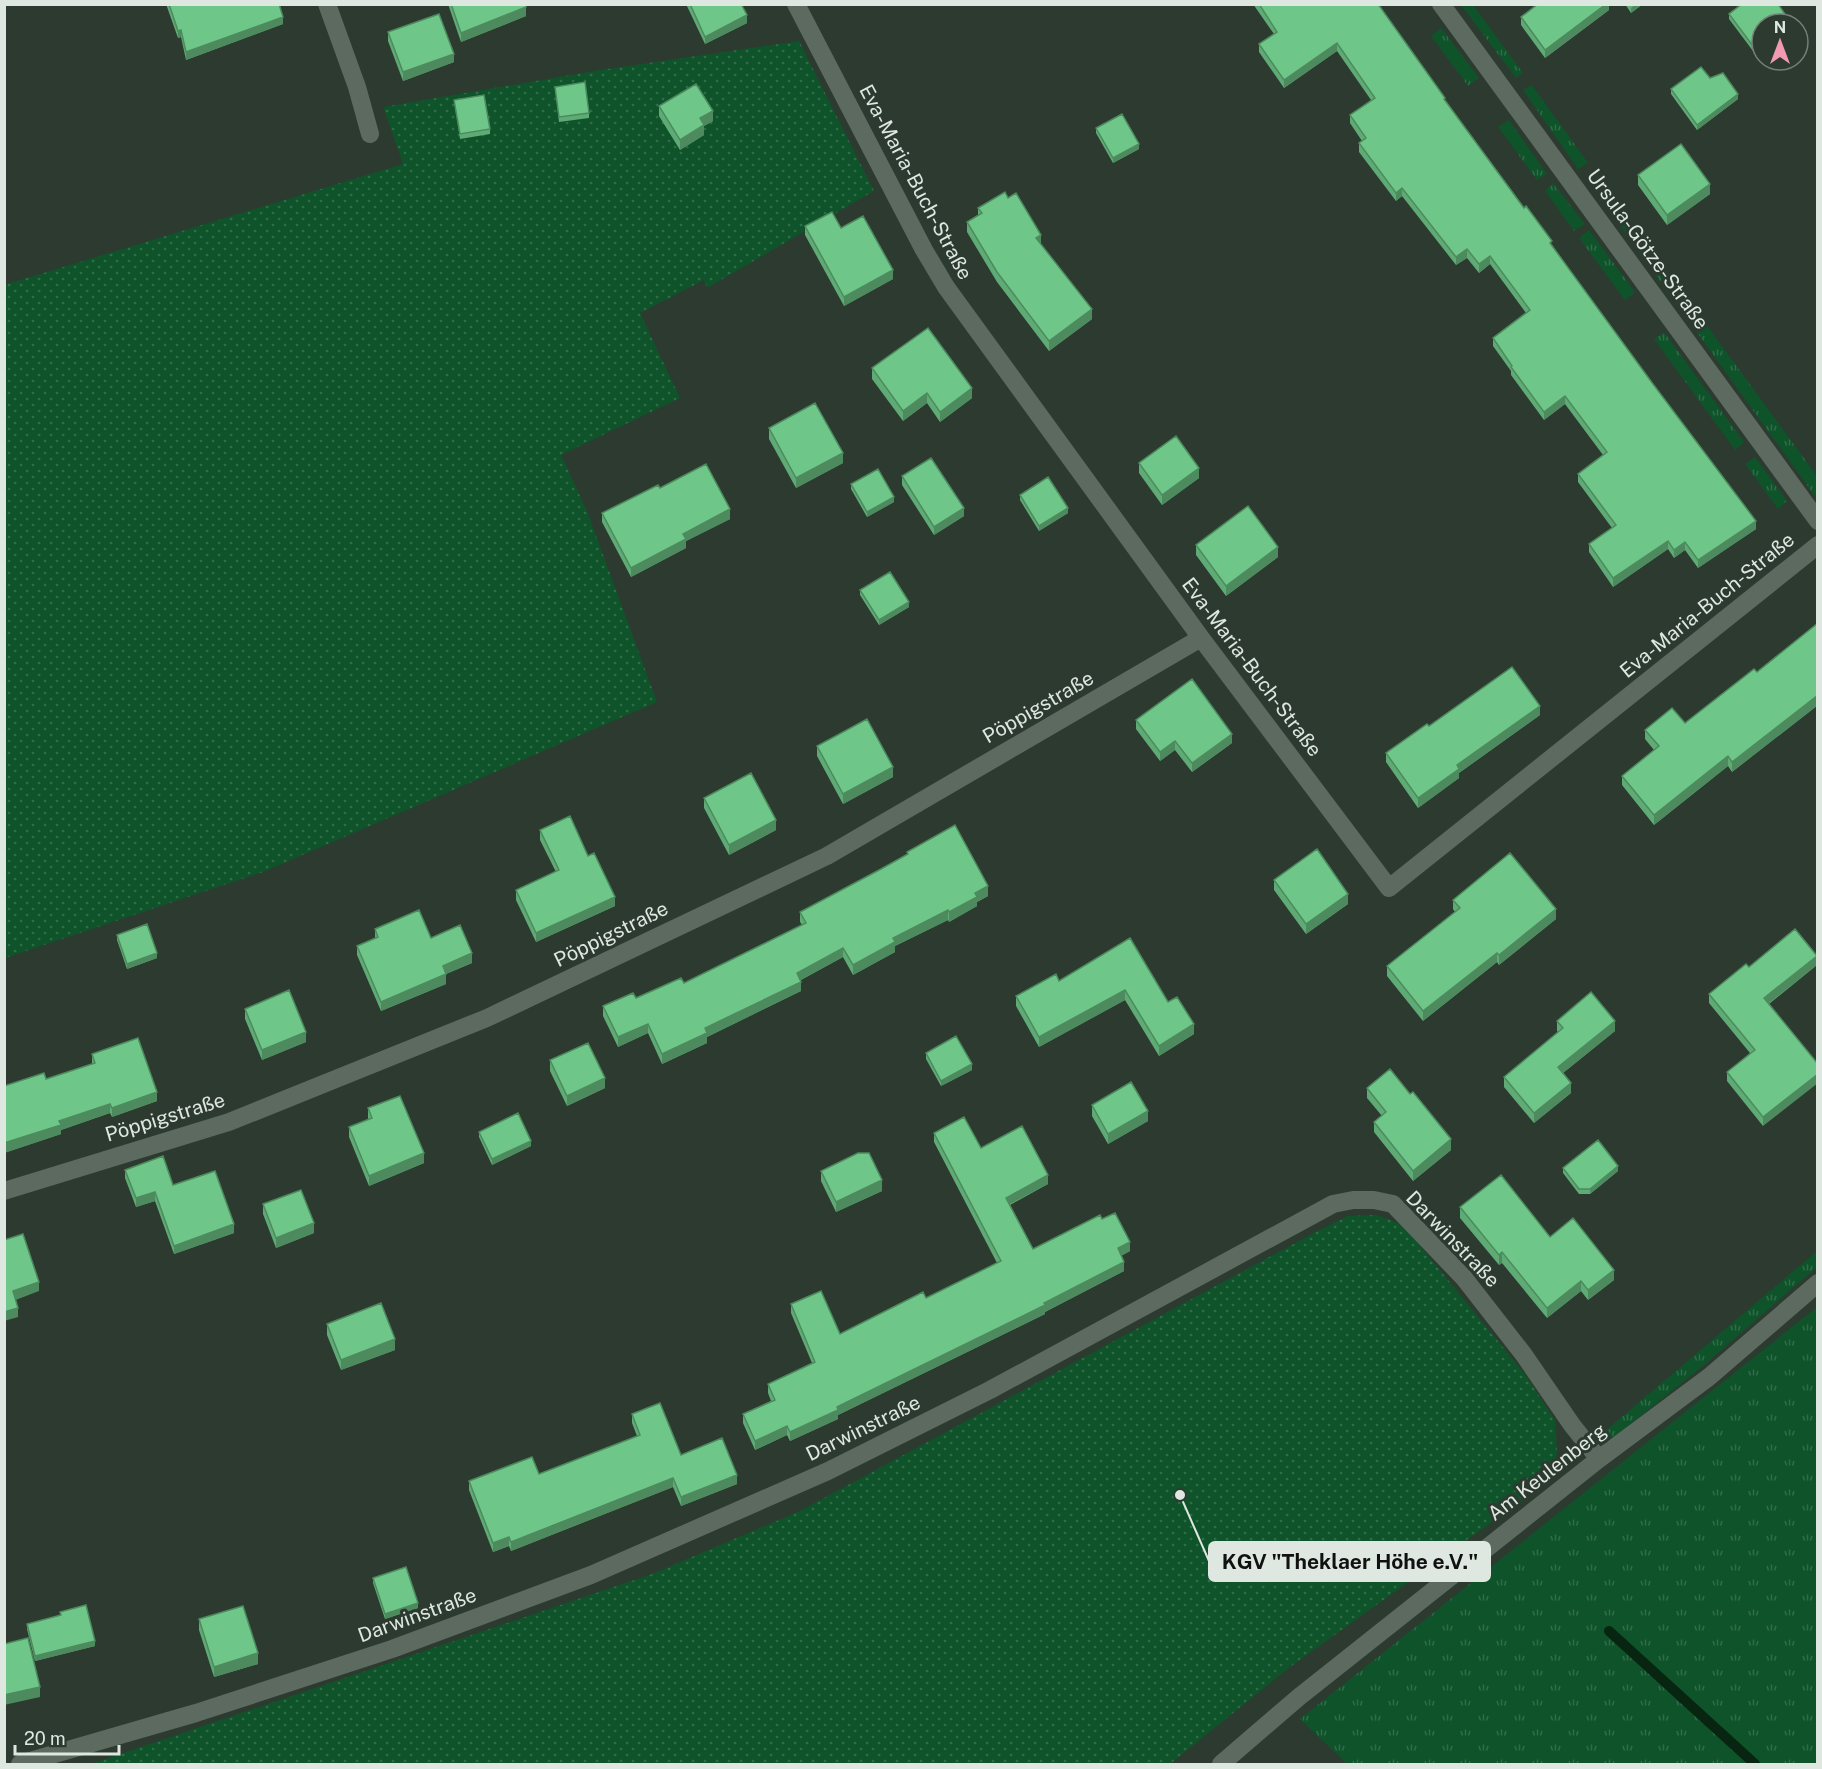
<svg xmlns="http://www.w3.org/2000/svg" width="1822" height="1769" font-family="'Public Sans',sans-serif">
  <defs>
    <pattern id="grass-tufts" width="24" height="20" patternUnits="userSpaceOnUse" patternTransform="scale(1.5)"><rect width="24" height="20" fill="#0e532a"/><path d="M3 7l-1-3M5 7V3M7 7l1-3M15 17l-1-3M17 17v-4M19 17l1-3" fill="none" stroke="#316c49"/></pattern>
    <pattern id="garden-dots" width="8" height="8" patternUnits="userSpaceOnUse" patternTransform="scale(1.5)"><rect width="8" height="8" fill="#0e532a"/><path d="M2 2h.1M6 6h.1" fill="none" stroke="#316c49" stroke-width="1.8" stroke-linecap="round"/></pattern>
  </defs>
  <rect width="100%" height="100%" fill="#2d3a30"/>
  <!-- grass -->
  <path fill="url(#grass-tufts)" d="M1461,5h12l50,68 -7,5z
    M1441,28l38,50 -11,8 -37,-50z
    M1532,85l56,78 -10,6 -55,-79z
    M1509,120l38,54 -10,6 -39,-53z
    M1553,183l32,41 -11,7 -29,-40z
    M1610,193l207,283v23l-214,-297z
    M1589,230l46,62 -10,8 -46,-62z
    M1664,332l80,110 -9,8 -81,-111z
    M1755,457l32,44 -9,8 -33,-45z
    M1817,1251v16l-114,99 -89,71h-6l-4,-5z
    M1817,1307v457h-470l-47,-45z"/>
  <!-- garden -->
  <path fill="url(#garden-dots)" d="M799,41l75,150 -167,97 -3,-8 -64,33 40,85 -119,57 26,56 70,191 -394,170 -258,86 -1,-673 399,-121 -20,-57 211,-36z
    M1377,1215l26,10 121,148 31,47 2,32 -5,27 -262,188 -120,97h-1079l561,-190 148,-63 510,-276 38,-19z"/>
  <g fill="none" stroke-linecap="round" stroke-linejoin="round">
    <!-- stream -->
    <path stroke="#082512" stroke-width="10" d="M1609,1631l146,133"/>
    <!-- street -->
    <path stroke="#5c6a5f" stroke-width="18" d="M327,4l30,83 13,47
      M796,4l128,246 22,37 255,351 188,250 429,-343
      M1441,4l377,517
      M4,1191l225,-69 258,-104 340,-162 374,-218
      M20,1764l176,-51 196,-64 199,-74 237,-104 162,-81 343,-186 20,-4h21l19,4 71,74 60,77 48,70 27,34
      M1221,1764l78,-67 300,-238 110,-82 109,-94"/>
  </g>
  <!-- wall -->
  <path fill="#5fab75" d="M166,4h113l4,20 -97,36 -5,-23 -3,1z
    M448,4h77l1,12 -65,26z
    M686,4h55l6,19 -42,21z
    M1253,4h125l67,97 107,144 204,284 -58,39 -13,-18 -11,8 -6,-9 -55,38 -24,-35v-8l23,-16 -34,-46v-8l25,-19 -38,-51 -21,16 -33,-45v-4l-18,-25v-8l33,-25 -36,-49 -11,9 -12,-15 -11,7 -54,-69 -6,5 -37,-49v-9l3,-2 -12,-18v-8l21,-15 -34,-49 -53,37 -25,-36v-8l15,-10z
    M1609,4v6l-64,48 -24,-33v-8z
    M1625,4h18l-12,9z
    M1729,14l60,10h-27v21l-9,6 -24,-32z
    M388,32l66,30 -51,19 -15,-40z
    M1710,78l28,21 -41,31 -26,-36v-5z
    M555,87l34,26v5l-30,4z
    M454,100l36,29v5l-30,5z
    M659,106l54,15 -9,5v9l-24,15 -21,-34z
    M1096,128l43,21 -26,14 -17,-30z
    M1638,175l72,19 -43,31 -29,-40z
    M978,208l63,36 51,75 -43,32 -52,-69 -30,-50v-10l11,-6z
    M805,226l36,2 52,51 -49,27 -39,-71z
    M872,368l100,30 -32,24 -13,-19 -24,18 -31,-42z
    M769,428l74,35 -47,25 -27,-49z
    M1139,463l60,15 -37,27 -23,-32z
    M902,476l62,40 -30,19 -32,-50z
    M851,484l43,18 -27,15 -16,-28z
    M660,488l70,31 -44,22v7l-55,29 -29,-55v-9z
    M1020,495l48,18 -29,18 -19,-31z
    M1196,545l82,12 -52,39 -30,-41z
    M860,590l49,17 -30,18 -19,-30z
    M1818,623v82l-86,67 -4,-6 -74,59 -32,-40v-9l32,-26 -9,-11v-9l40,-7 72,-51z
    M1540,715l-81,58v5l-41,30 -32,-46v-9l43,-27z
    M1136,720l96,23 -40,29 -17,-22 -15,11 -24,-32z
    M817,746l76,31 -50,27 -26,-48z
    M704,798l72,32 -47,25 -25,-47z
    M540,830l48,26 27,50 -79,36 -20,-42v-10l40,-18 -16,-32z
    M907,852l81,44 -11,6v4l-28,16 -1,-2 -53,26v6l-42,23 -10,-18 -42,23v11l-94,46v6l-45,21 -14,-31 -30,14 -15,-31v-10l33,-8 48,-15 118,-58 -2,-3v-10l81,-43 26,-15z
    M1274,880l74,24 -42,30 -32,-44z
    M1453,900l103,19 -57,46 -2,-3 -74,59 -36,-45v-10l68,-54 -2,-3z
    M375,929l56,9 41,25 -26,11v10l-65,27 -24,-56v-9l18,-7z
    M117,935l40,23 -30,11 -10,-29z
    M1130,938l38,64 26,32 -35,22 -34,-56 -86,47 -23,-41v-10l43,-15z
    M1817,965l-48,39 -6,122 -36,-45v-9l23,-19 -41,-50v-9l40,-27z
    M245,1009l61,33 -44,18 -17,-41z
    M1557,1021l58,10 -52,42 8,20 -37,30 -30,-36v-10l54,-45 -1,-1z
    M926,1053l46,17 -31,16 -15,-27z
    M92,1054l65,47 -45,16 -2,-4 -49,17v4l-57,19v-67l42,-7 46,-15z
    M550,1060l55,28 -38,18 -17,-35z
    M1367,1088l43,6 41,56 -38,31 -39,-49v-10l8,-6 -15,-18z
    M1092,1105l56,16 -40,23 -16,-28z
    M368,1108l56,55 -55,23 -20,-49v-10l19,-7z
    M479,1132l52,14 -39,19 -13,-28z
    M934,1133l47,15 67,36 -38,21 23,44 69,-30 28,32 -9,5 3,15 -79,41v2l-207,101v4l-48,22 -3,-6 -32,15 -12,-27v-9l28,-13 -3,-8v-9l44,-21 -21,-50v-9l49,30 86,-36 71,-35 -63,-121z
    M1563,1168l55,3 -28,23h-11l-16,-21z
    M125,1170l48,15 61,48 -60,21 -19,-53 -19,6 -11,-29z
    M821,1171l61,20 -46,21 -15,-31z
    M263,1204l51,29 -38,15 -13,-34z
    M1460,1207l90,30 64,43 -26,20 -7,-9 -34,27 -45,-55 -3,2 -39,-47z
    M327,1324l68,26 -54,20 -14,-35z
    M632,1414l49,41 56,29 -56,22 -8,-19 -162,64 -2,-5 -16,6 -24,-62v-9l70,-7 98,-38 -5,-13z
    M373,1578l45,30 -33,11 -12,-36z
    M60,1612l35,34 -60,15 -8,-32v-5l33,-9z
    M199,1619l59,45 -44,13 -15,-47z"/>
  <!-- shaded-wall -->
  <path fill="#4d8b5f" d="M1606,4h3v6l-64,48v-8z
    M1636,4h7l-12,9v-5z
    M526,7v9l-65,26v-9z
    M747,15v8l-42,21v-7z
    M283,17v7l-97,36v-8z
    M181,30v7l-3,1v-7z
    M1762,39v6l-9,6v-5z
    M1337,43v8l-53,37v-8z
    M454,54v8l-51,19v-9z
    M1738,94v5l-41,31v-5z
    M713,111v10l-9,5v9l-24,15v-10l20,-22z
    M1139,144v5l-26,14v-5z
    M1710,184v10l-43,31v-10z
    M1402,188v8l-6,5v-8z
    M1041,235v10l-5,-7z
    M1467,249v9l-11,7v-8z
    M1490,256v8l-11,9v-9z
    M893,270v9l-49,27v-9z
    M1092,309v10l-43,32v-10z
    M972,388v10l-32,24v-10z
    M927,393v10l-24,18v-10z
    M1565,396v8l-21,16v-8z
    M843,453v10l-47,25v-10z
    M1199,468v10l-37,27v-10z
    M894,497v5l-27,15v-5z
    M964,508v8l-30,19v-8z
    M1068,508v5l-29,18v-5z
    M730,509v10l-44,22v7l-55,29v-9l52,-34z
    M1756,521v8l-58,39v-8z
    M1668,541v8l-55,38v-9z
    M1685,542v8l-11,8v-8z
    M1278,547v10l-52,39v-10z
    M909,602v5l-30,18v-5z
    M1818,695v10l-86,67v-10z
    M1540,706v9l-81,58v5l-41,30v-10l39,-33z
    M1232,734v9l-40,29v-9z
    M1175,741v9l-15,11v-9z
    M1728,756v10l-74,59v-10z
    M893,767v10l-50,27v-10z
    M776,820v10l-47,25v-10z
    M988,886v10l-11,6v4l-28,16v-10l26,-19z
    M1348,894v10l-42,30v-10z
    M615,897v9l-79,36v-9z
    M1556,909v10l-57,46v-10z
    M948,910v10l-53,26v6l-42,23v-10l40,-27z
    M843,948v9l-46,25v-9z
    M157,953v5l-30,11v-5z
    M472,953v10l-26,11v10l-65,27v-9l62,-36z
    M1497,953v9l-74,59v-10z
    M1817,956v9l-53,42v-9z
    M801,982v9l-94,46v6l-45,21v-10l43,-26z
    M1125,990v10l-86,47v-10z
    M1615,1021v10l-57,46v-10z
    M648,1024v9l-30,14v-10z
    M1194,1024v10l-35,22v-10z
    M306,1032v10l-44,18v-10z
    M972,1064v6l-31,16v-5z
    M1818,1074v9l-55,43v-9z
    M605,1078v10l-38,18v-10z
    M1571,1083v10l-37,30v-10z
    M157,1092v9l-45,16v-9z
    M110,1104v9l-49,17v4l-57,19v-10l55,-22z
    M1148,1111v10l-40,23v-10z
    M1451,1139v11l-38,31v-10z
    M531,1141v5l-39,19v-6z
    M424,1153v10l-55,23v-10z
    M1618,1166v5l-28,23v-5z
    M1048,1175v9l-42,22v-8z
    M882,1180v11l-46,21v-10z
    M155,1192v9l-19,6v-9z
    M314,1223v10l-38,15v-10z
    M234,1224v9l-60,21v-8z
    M1130,1242v9l-12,6v-9z
    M1502,1252v11l-3,2v-10z
    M1124,1262v9l-79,41v2l-207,101v4l-48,22v-9l47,-25z
    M1614,1270v10l-26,20v-10z
    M1581,1281v10l-34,27v-10z
    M39,1282v9l-26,10v-10z
    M18,1308v9l-14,4v-9z
    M395,1339v11l-54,20v-10z
    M787,1426v9l-32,15v-9z
    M737,1475v9l-56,22v-9z
    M673,1478v9l-162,64v-9z
    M509,1537v9l-16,6v-9z
    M418,1603v5l-33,11v-5z
    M95,1641v5l-60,15v-5z
    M258,1653v11l-44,13v-10z
    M40,1687v10l-36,8v-10z"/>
  <!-- building -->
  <path fill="#6ec788" stroke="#4d8b5f" stroke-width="1.5" d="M169,4h110l4,13 -97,35 -5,-22 -3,1z
    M451,4h74l1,3 -65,26z
    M690,4h51l6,11 -42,22z
    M1259,4h119l67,94 -1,1 80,109 2,-2 26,35 -2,2 103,141 103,137 -58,39 -13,-18 -11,8 -6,-9 -55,37 -24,-34 27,-19 -38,-51 29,-22 -42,-56 -21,16 -33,-45 1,-1 -19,-28 37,-28 -40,-54 -11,8 -12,-15 -11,8 -54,-69 -6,5 -37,-50 7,-5 -16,-23 25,-17 -38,-55 -53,37 -25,-36 18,-12z
    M1538,4h68l-61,46 -24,-33z
    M1742,4h36l11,16 -6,4h-21v15l-9,7 -24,-32z
    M439,14l15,40 -51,18 -15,-40z
    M1701,67l9,11 13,-5 15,21 -41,31 -26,-36z
    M585,82l4,31 -30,4 -4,-30z
    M696,84l17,27 -13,7 4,7 -24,15 -21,-34z
    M484,95l6,34 -30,5 -6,-34z
    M1122,114l17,30 -26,14 -17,-30z
    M1681,144l29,40 -43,31 -29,-40z
    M1005,192l3,6 8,-5 25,42 -5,3 56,71 -43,32 -52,-69 -30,-50 15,-9 -4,-5z
    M832,212l9,16 22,-12 30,54 -49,27 -39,-71z
    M928,328l44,60 -32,24 -13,-19 -24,18 -31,-43z
    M815,403l28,50 -47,25 -27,-50z
    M1176,436l23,32 -37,27 -23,-32z
    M931,458l33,50 -30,19 -32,-51z
    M706,464l24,45 -47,25 3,5 -55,29 -29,-55 56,-28 2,3z
    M878,469l16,28 -27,15 -16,-28z
    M1048,477l20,31 -29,18 -19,-31z
    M1248,506l30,41 -52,39 -30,-41z
    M890,572l19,30 -30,18 -19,-30z
    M1818,623v72l-86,67 -4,-6 -74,59 -32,-39 37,-30 -14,-16 27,-22 13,15 69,-54 3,3z
    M1512,667l28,39 -83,59 2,4 -41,29 -32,-45 41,-29 2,2z
    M1192,679l40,55 -40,29 -17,-22 -15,11 -24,-32z
    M867,719l26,48 -50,27 -26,-48z
    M751,773l25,47 -47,25 -25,-47z
    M570,816l18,40 6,-3 21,44 -79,36 -20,-43 43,-20 -19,-40z
    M955,825l33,61 -13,7 2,4 -28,15 -1,-2 -55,28 2,4 -42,23 -10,-17 -46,25 4,9 -96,46 2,5 -45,21 -14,-30 -30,13 -15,-31 30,-13 3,5 45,-20 3,5 122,-60 -6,-11 81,-43 27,-15 -1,-2z
    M1317,849l31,45 -42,30 -32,-44z
    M1510,853l46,56 -57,46 -2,-2 -74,58 -36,-45 73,-58 -7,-8z
    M419,910l12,28 29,-13 12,28 -29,13 3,8 -65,28 -24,-56 21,-9 -3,-8z
    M147,924l10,29 -30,11 -10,-29z
    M1795,929l22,27 -53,42 54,66v10l-55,43 -36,-45 28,-22 -46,-56 37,-30 3,3z
    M1130,938l38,64 9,-5 17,27 -35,22 -34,-56 -86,47 -23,-41 40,-22 3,7z
    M289,990l17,42 -44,18 -17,-41z
    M1591,992l24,29 -57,46 13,16 -37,30 -30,-36 59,-49 -6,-7z
    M956,1036l16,28 -31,17 -15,-28z
    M138,1038l19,54 -45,16 -2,-4 -51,17 2,4 -57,18v-57l40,-13 2,6 49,-16 -3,-9z
    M588,1043l17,35 -38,18 -17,-36z
    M1390,1069l20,25 3,-2 38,47 -38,32 -39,-49 12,-10 -19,-24z
    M1131,1082l17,29 -40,23 -16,-29z
    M400,1096l24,57 -55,23 -20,-49 23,-9 -4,-10z
    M518,1113l13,28 -39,18 -13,-27z
    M964,1117l17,31 41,-22 26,49 -42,23 27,51 67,-34 2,4 13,-6 15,29 -12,6 6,14 -80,41 1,2 -208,102 1,3 -48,22 -3,-6 -32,15 -12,-27 32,-14 -7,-16 47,-22 -24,-58 30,-13 19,43 83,-42 3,6 75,-37 -67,-128z
    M1598,1140l20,26 -28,23h-11l-16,-21z
    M858,1153h11l13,27 -46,22 -15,-31z
    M163,1156l10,29 42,-14 19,53 -60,22 -19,-54 -19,6 -11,-28z
    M1501,1175l49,62 23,-19 41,52 -26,20 -7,-9 -34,27 -45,-56 -3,3 -39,-48z
    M301,1190l13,33 -38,15 -13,-34z
    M23,1234l16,48 -26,9 5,17 -14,4v-72z
    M381,1303l14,36 -54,21 -14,-36z
    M660,1403l21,52 41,-17 15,37 -56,22 -8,-19 -162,64 -2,-5 -16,6 -24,-62 63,-24 7,17 101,-39 -8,-21z
    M406,1567l12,36 -33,11 -12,-36z
    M86,1605l9,36 -60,15 -8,-32 34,-9 -1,-3z
    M243,1606l15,47 -44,14 -15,-48z
    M28,1638l12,49 -36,8v-51z"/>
  <g text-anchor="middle" stroke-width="6" stroke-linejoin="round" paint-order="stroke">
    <!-- street labels -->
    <g font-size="20" fill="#dfe7e1" stroke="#2d3a30">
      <text transform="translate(916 182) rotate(62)" y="7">Eva-Maria-Buch-Straße</text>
      <text transform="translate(1648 249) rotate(54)" y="7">Ursula-Götze-Straße</text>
      <text transform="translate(1707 605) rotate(-39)" y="7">Eva-Maria-Buch-Straße</text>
      <text transform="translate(1252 667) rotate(53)" y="7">Eva-Maria-Buch-Straße</text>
      <text transform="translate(1038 707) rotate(-30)" y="7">Pöppigstraße</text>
      <text transform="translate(611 934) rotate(-26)" y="7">Pöppigstraße</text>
      <text transform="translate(165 1117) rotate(-17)" y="7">Pöppigstraße</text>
      <text transform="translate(1453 1239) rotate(46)" y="7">Darwinstraße</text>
      <text transform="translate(863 1428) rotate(-26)" y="7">Darwinstraße</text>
      <text transform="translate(1547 1472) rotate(-38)" y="7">Am Keulenberg</text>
      <text transform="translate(417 1615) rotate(-20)" y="7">Darwinstraße</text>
    </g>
  </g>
  <!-- callouts -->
  <path fill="none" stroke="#dfe7e1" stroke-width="2" d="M1180 1495L1209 1561"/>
  <circle fill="#dfe7e1" stroke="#2d3a30" stroke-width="2" cx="1180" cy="1495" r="6"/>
  <rect fill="#dfe7e1" stroke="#dfe7e1" stroke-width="2" x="1209" y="1542" width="281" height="39" rx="6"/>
  <g font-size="21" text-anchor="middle" font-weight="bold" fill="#111">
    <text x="1350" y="1569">KGV "Theklaer Höhe e.V."</text>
  </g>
  <!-- border -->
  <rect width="1822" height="1769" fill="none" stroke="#dfe7e1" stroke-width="12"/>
  <!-- north arrow -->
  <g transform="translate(1780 42)"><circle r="28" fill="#2d3a30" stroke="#747f77" stroke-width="1.5"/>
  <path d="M0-4.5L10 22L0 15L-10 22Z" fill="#f19ab2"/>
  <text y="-9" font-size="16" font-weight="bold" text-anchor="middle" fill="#dfe7e1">N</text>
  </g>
  <!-- scale -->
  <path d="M15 1745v9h104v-9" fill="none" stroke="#dfe7e1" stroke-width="3"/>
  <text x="24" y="1745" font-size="18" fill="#dfe7e1" stroke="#2d3a30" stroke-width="4.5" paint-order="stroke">20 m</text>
</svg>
